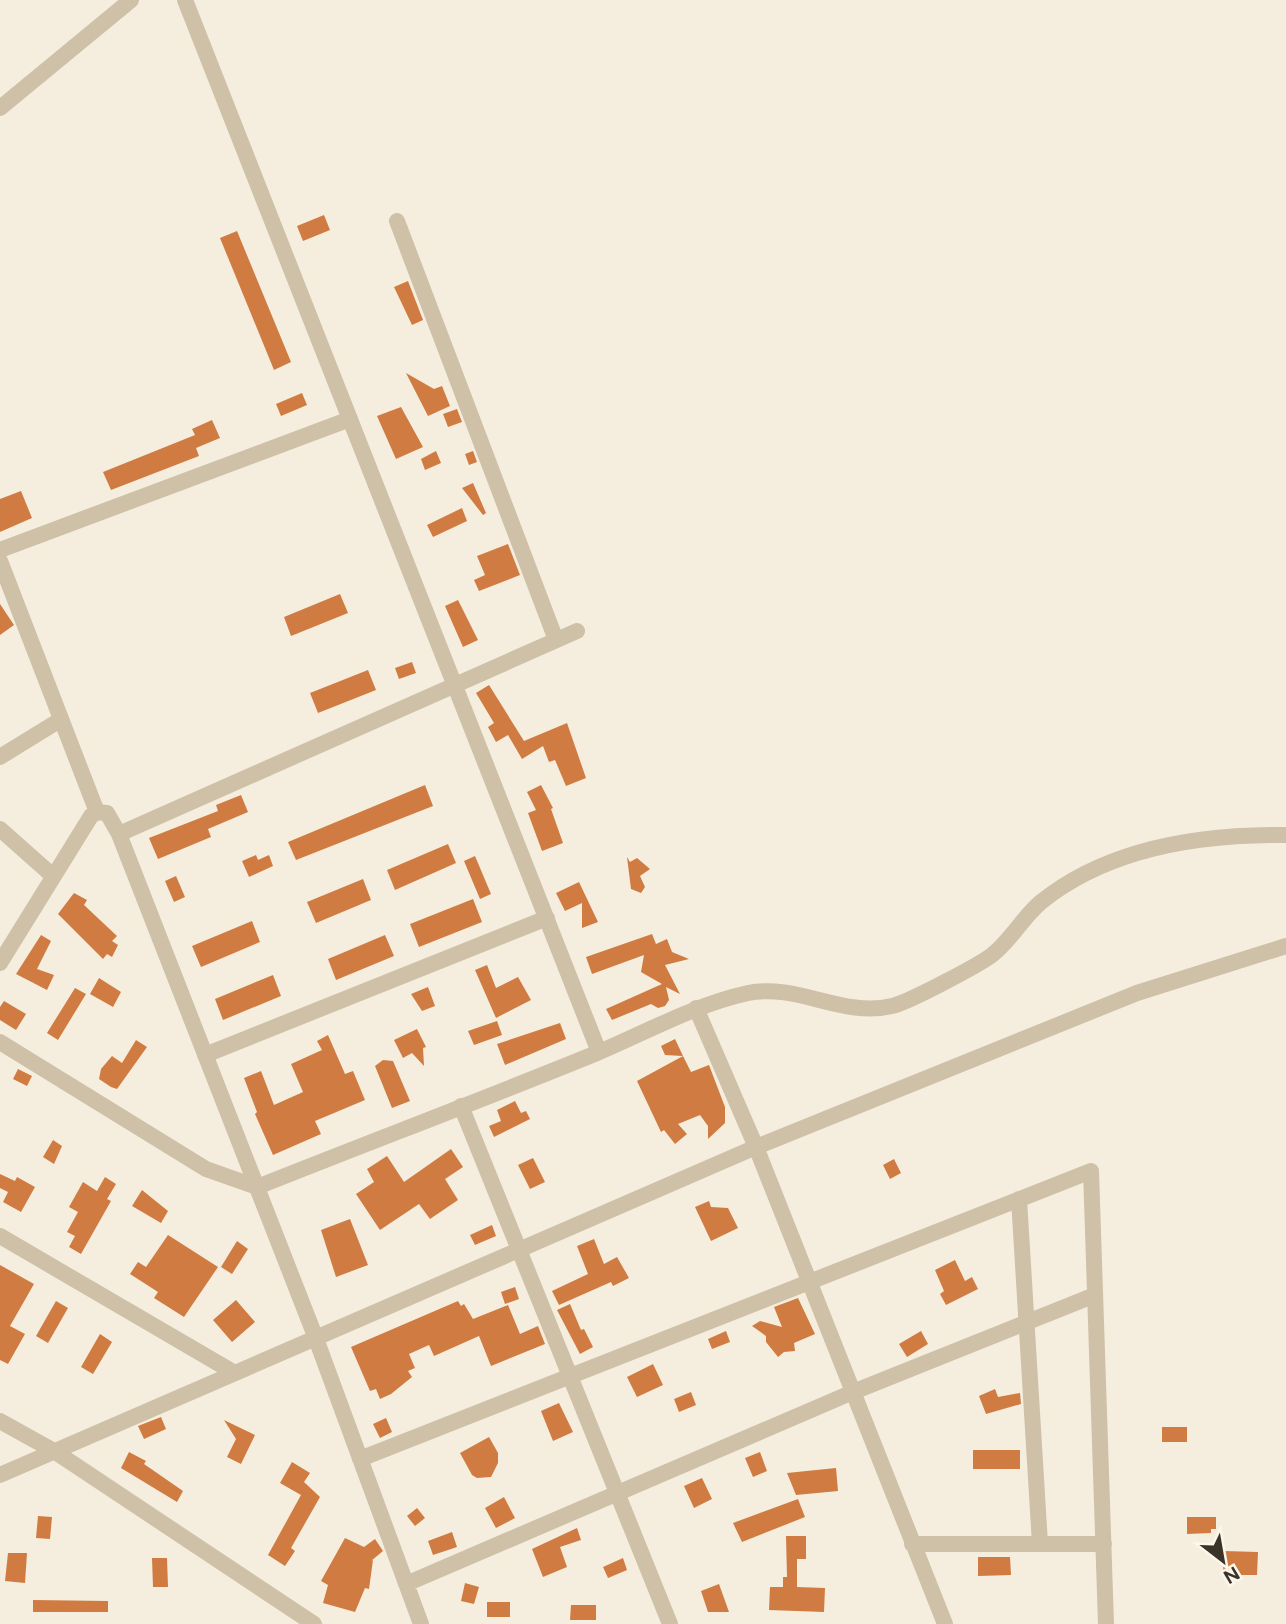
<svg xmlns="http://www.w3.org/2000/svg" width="1286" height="1624" font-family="Figtree,sans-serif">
  <rect width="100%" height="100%" fill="#f5eede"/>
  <!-- building -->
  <path fill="#d07b41" d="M324,215l6,15 -27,11 -6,-15z
    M237,231l54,131 -17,8 -54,-132z
    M408,281l15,39 -11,5 -18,-38z
    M406,373l28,16 8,-3 8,20 -22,10z
    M302,393l5,12 -26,11 -5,-12z
    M401,407l22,40 -27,12 -19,-43z
    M457,409l5,13 -14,5 -5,-13z
    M212,420l8,18 -24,10 3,8 -88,34 -8,-18 92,-37 -3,-6z
    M436,451l5,12 -16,7 -4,-11z
    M473,451l4,11 -8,3 -4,-11z
    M473,483l13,30 -3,2 -21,-27z
    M21,491l11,27 -32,14v-33z
    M462,508l5,13 -34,16 -6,-12z
    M508,544l12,31 -41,16 -5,-11 11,-5 -8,-19z
    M340,594l8,19 -57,23 -7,-19z
    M458,600l20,40 -15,7 -18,-41z
    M0,604l14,21 -14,10z
    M412,662l4,11 -17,6 -4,-11z
    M368,670l8,20 -58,23 -8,-20z
    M489,685l35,56 43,-18 19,55 -20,8 -11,-26 -6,2 -6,-16 -21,13 -14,-24 -12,7 -8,-15 6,-4 -18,-30z
    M425,785l8,21 -137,54 -8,-18z
    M541,785l12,23 -2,1 12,34 -21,8 -14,-38 8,-3 -9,-18z
    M241,795l7,17 -40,17 3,8 -53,22 -9,-21 69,-27 -2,-6z
    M448,844l8,19 -61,27 -8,-20z
    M256,855l2,5 11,-5 4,11 -24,11 -7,-16z
    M475,856l16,38 -11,5 -16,-38z
    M627,857l3,5 7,-4 13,11 -10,7 5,11 -4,6 -10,-4z
    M176,876l9,21 -11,5 -9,-21z
    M363,879l8,21 -55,23 -9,-21z
    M579,882l19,40 -16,6v-25l-17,8 -9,-18z
    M74,893l13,7 -3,5 33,31 -5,5 6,4 -6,12 -5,-3 -4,5 -45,-45z
    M473,899l9,23 -63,25 -9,-23z
    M252,921l8,21 -59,25 -9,-21z
    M652,934l4,10 11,-5 5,13 17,7 -24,6 15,29 -14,-7 3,13 -4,6 -7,2 -7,-4 -39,16 -6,-11 56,-25 -21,-12 3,-17 -52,19 -6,-17z
    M41,935l10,6 -14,28 17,6 -7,15 -31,-16z
    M385,935l9,21 -58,24 -8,-21z
    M487,965l9,23 22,-11 13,23 -35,18 -21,-48z
    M273,975l8,21 -58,24 -8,-21z
    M99,978l22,14 -8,15 -23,-13z
    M428,987l7,19 -13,5 -11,-17z
    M75,988l11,6 -28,46 -11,-7z
    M4,1001l22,13 -10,16 -16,-10v-13z
    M497,1021l5,14 -28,10 -6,-14z
    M560,1023l6,16 -61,26 -8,-21z
    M417,1029l9,18 -3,1 1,18 -12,-13 -9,5 -9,-18z
    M328,1035l17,39 8,-3 12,29 -50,21 6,13 -48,21 -18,-41 2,-2 -13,-34 17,-7 13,34 29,-13 -12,-28 31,-14 -5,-9z
    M675,1039l8,17 -18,-1 -4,-9z
    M136,1040l11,7 -30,42 -6,-2 -12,-8 2,-10 11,-13 10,7z
    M683,1056l8,16 18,-7 16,42v16l-17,16v-13l-8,-11 -22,9 9,10 -12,10 -11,-14 -3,2 -24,-51z
    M383,1060l10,1 17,40 -18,7 -17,-42z
    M18,1069l14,7 -5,10 -14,-7z
    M515,1101l6,12 5,-2 4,8 -36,18 -5,-11 12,-5 -4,-11z
    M53,1140l9,6 -8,18 -11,-7z
    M451,1149l12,18 -18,12 13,21 -28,19 -11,-15 -39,26 -24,-36 18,-12 -7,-13 20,-13 17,26z
    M533,1158l12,24 -15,7 -12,-24z
    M894,1159l7,14 -11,6 -7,-14z
    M0,1174l15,7 2,-4 18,10 -14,25 -18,-10 5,-10 -8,-4z
    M105,1177l11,7 -9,15 4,2 -30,53 -12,-7 6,-11 -8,-4 11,-20 -9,-5 14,-25 14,9z
    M142,1190l26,21 -7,12 -29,-17z
    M709,1201l2,6 17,1 10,20 -27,13 -16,-34z
    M350,1219l18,46 -32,12 -15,-47z
    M492,1225l4,11 -21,9 -5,-10z
    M168,1235l50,32 -34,50 -30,-19 4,-6 -28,-18 8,-12 8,5z
    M594,1239l10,25 13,-7 12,21 -16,8 -2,-4 -52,23 -7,-14 36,-17 -11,-28z
    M237,1241l11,8 -16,25 -11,-7z
    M955,1260l10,21 7,-4 6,12 -32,16 -6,-11 4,-3 -9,-21z
    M0,1265l34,19 -24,42 15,8 -17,30 -8,-4z
    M515,1287l4,12 -14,5 -4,-12z
    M798,1298l17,36 -21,9 1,8 -11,1 -6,5 -12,-15v-6l-14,-10 8,-5 22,6 -8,-20z
    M236,1300l19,22 -23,20 -19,-22z
    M56,1301l12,7 -20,35 -12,-7z
    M458,1301l3,5 3,-2 9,15 35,-14 12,29 18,-8 7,18 -54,22 -12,-30 -45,20 -5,-11 -20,9 6,14 -7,3 4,6 -21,17 -11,5 -4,-10 -6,2 -19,-44z
    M570,1304l11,26 3,-1 9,18 -13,7 -23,-44z
    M726,1331l4,11 -18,7 -4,-10z
    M921,1331l7,13 -21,13 -8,-13z
    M100,1334l12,8 -19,32 -12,-7z
    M653,1364l10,21 -26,12 -10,-20z
    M995,1389l3,8 22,-4 1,11 -35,10 -7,-18z
    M691,1392l5,13 -17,7 -5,-13z
    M559,1403l14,29 -20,9 -12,-30z
    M161,1417l5,12 -22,10 -6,-13z
    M386,1418l6,14 -12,6 -7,-14z
    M224,1420l31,15 -14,29 -14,-7 9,-18z
    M1162,1427h25v15h-25z
    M489,1437l9,16v10l-7,14 -14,1 -5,-3 -12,-22z
    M973,1450h47v19h-47z
    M129,1452l17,9 -2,3 39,27 -6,11 -56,-34z
    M760,1452l7,19 -14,6 -8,-19z
    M292,1462l18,11 -6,9 16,15 -29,51 4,3 -10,15 -17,-11 33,-60 -21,-12z
    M836,1468l2,23 -42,4 -9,-22z
    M702,1478l10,21 -18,9 -10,-22z
    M504,1497l11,21 -19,10 -11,-20z
    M798,1499l7,18 -63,25 -9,-19z
    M417,1508l8,10 -10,8 -8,-10z
    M38,1516l14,1 -2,22 -14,-1z
    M1187,1517h29v12h-5v4l-24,1z
    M577,1528l4,12 -21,7 7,20 -24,10 -11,-28z
    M452,1532l5,15 -24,8 -5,-14z
    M786,1536h20v23h-9v28l28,1 -1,24 -55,-2 1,-23h13v-10h4z
    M345,1538l19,9 11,-8 8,12 -12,10 2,-1 -4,29 -4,-1 -10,24 -32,-9 5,-18 -7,-4z
    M1224,1551l34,1 -1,23h-34z
    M8,1553h19l-2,30 -20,-2z
    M978,1557h32l1,18 -33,1z
    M152,1558h15l1,29h-15z
    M623,1558l4,12 -19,8 -5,-11z
    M465,1583l14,4 -5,17 -13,-3z
    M719,1584l10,28h-21l-7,-21z
    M33,1600l75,1v11h-75z
    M487,1602h23v15h-23z
    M571,1605h25v15h-26z"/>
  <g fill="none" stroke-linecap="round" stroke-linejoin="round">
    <!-- street -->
    <path stroke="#cfc0a8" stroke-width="16" d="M185,0l414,1052
      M0,108l131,-108
      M397,221l159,419
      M0,550l350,-131
      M0,561l97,251
      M0,757l60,-37
      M97,812l10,1 12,21 196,502 106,288
      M0,829l53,47
      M119,834l458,-203
      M0,963l91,-147 6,-4
      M696,1008l60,139 189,477
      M0,1042l206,127 51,18c113,-45 227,-88 340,-134 50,-21 97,-48 151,-60 50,-10 95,25 144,13 15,-3 87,-41 100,-51 19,-15 31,-38 49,-53 68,-55 161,-68 245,-67
      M205,1055l342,-137
      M461,1106l209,518
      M1019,1199l21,345
      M0,1236l233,136
      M0,1421l54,30 260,173
      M360,1459l731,-288 15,453
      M0,1475l756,-328 381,-154 149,-47
      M912,1544h192
      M406,1584l447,-192 242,-97"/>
  </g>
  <!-- north arrow -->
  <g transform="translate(1223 1561) rotate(149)" stroke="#fcf7eb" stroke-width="5" paint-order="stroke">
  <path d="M0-5L12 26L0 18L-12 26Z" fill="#3b3229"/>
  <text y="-10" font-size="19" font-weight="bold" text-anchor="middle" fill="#3b3229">N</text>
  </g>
</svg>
